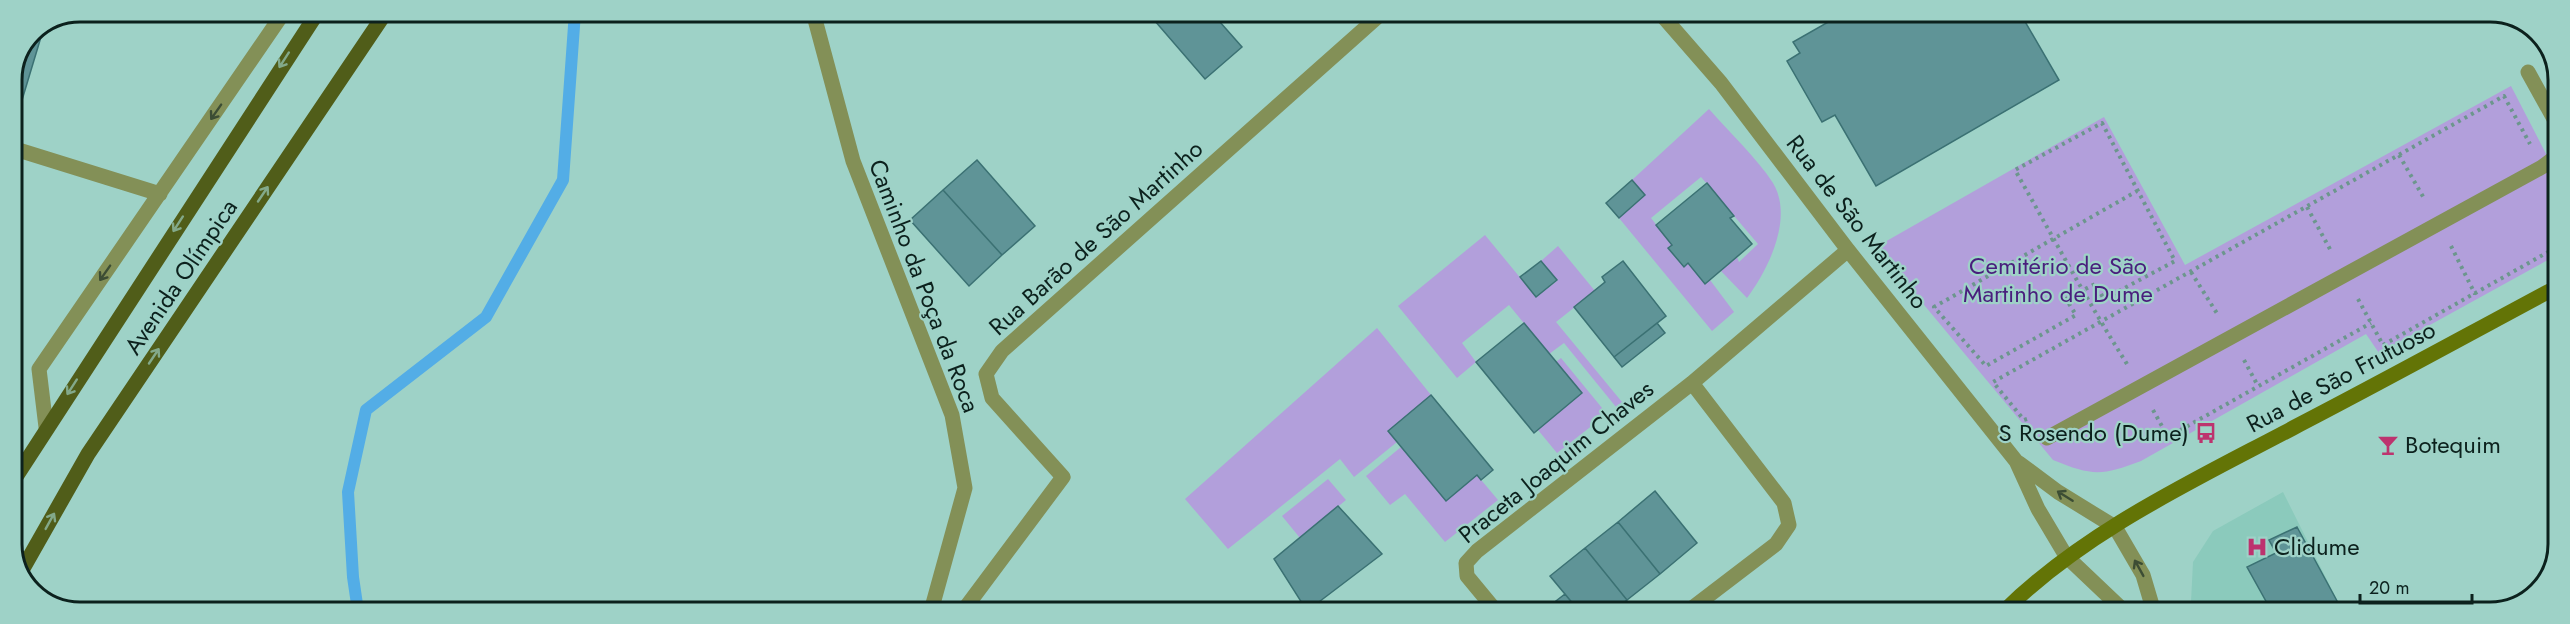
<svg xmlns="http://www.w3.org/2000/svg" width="2570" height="624" font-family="Jost,sans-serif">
  <rect width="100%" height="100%" fill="#9ed2c7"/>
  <!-- built -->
  <path fill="#8bcabc" d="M2283,492l60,120h-149l-3,-10 2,-40 20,-31z"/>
  <!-- green -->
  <path fill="#b29fdb" d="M2511,86l47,91 -1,78 -178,98 -13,-19 -225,127c-39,15 -49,15 -88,-1l-177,-213 228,-130 81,148z
    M1709,109c20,23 48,49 64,74 21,35 -5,87 -26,115l-26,-27 16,-14 2,5 19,-18 -57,-67 -50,41 21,27 -4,3 15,18 5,-3 17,21 5,-4 24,32 -22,19 -93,-113 26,-23 -13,-15z
    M1485,235l51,62 21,-16 -16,-20 17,-15 37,45 -39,31 66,80 -6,5 -52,-64 -15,11 -40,-49 -47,38 14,19 -19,16 -59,-72z
    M1377,328l54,67 -42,36 8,11 -43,35 -14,-18 -112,90 -43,-50z
    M1561,358l46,56 -50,39 -19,-23 44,-37 -26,-31z
    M1401,447l45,54 31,-26 21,25 -53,42 -40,-48 -15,11 -24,-29z
    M1328,479l18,21 -46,38 -18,-22z"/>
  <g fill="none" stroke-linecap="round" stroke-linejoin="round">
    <!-- stream -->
    <path stroke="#53ade6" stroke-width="12" d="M358,611l-5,-34 -5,-85 18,-82 120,-93 77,-137 12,-168"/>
  </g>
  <!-- building -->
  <path fill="#5f9497" stroke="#3b7173" stroke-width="1.5" d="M992,13h14l-8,6z
    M1148,13h64l30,34 -37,32z
    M1844,13h176l39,67 -183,106 -41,-71 -13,7 -35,-61 13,-8 -7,-11z
    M44,27l-25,83 -7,-2v-28l20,-48z
    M977,160l58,66 -33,29 -59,-65z
    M1632,180l13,15 -26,23 -13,-15z
    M1707,183l27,33 -4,2 22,26 -47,40 -17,-21 -4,4 -16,-19 4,-3 -16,-20z
    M943,190l59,65 -33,31 -59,-66z
    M1541,261l16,19 -21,17 -16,-20z
    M1623,261l43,55 -52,41 -40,-50 31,-25 -3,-5z
    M1524,323l58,70 -48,40 -58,-71z
    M1657,323l8,10 -43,34 -8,-10z
    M1431,395l62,75 -12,10 -4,-5 -31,26 -58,-70z
    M1655,491l42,52 -37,31 -42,-52z
    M1338,506l44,48 -75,57 -33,-52z
    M1618,522l42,52 -33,26 -42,-52z
    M2297,527l46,85h-71l-25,-45 29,-14 -7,-13z
    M1585,548l42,52 -15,11h-33l-29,-35z
    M1565,594l14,17h-36z"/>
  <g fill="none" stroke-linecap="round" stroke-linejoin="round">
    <!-- path -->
    <path stroke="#6c968d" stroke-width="4" stroke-dasharray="3 4.5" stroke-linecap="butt" d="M2399,155l26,45
      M2307,207l24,44
      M2451,246l24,48
      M2191,272l27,43
      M2358,299l25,46 174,-98
      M2244,360l14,26
      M2127,364c-40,-63 -75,-129 -112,-194l87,-47 73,138 -71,38 -9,-15 -29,15 10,16 -90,51 -52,-59 203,-116
      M2153,410l15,27 203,-114
      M2027,419l-3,1 -31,-38 511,-286 26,48"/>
    <!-- lane -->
    <path stroke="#839057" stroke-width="15" d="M12,148l148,46
      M46,427l-7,-58 245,-357
      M2047,438l495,-271 16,-12"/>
    <!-- street -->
    <path stroke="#839057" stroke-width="15" d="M813,12l40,149 99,254 13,73 -34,123
      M1660,13l61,70 127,167 168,211 22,48 28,47 59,56
      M2528,72l30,54
      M2019,463l39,29 57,35 28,48 11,37
      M963,611l100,-134 -71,-79 -6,-24 16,-23 380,-338
      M1496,611l-29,-35 -1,-13 11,-12 215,-168 156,-133
      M1687,612l89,-68 13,-19 -5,-22 -92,-120"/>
    <!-- secondary -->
    <path stroke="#637406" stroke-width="15" d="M2003,612c82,-81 190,-131 290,-184 89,-46 176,-94 264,-141"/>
    <!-- primary -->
    <path stroke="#505d19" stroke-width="15" d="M12,483l306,-471
      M21,572l67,-118 298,-442"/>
  </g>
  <!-- one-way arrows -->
  <defs><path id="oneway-shaft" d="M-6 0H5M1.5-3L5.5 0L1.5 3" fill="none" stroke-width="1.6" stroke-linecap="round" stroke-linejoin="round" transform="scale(1.5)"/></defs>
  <g stroke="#83a98a">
    <use href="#oneway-shaft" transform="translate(284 60) rotate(123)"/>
    <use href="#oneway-shaft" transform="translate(263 194) rotate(-56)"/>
    <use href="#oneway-shaft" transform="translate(178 224) rotate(123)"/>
    <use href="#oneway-shaft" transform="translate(154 356) rotate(-56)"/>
    <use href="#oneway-shaft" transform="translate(72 387) rotate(123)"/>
    <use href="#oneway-shaft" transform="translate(50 521) rotate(-61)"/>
  </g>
  <g stroke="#3c4d34">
    <use href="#oneway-shaft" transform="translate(216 112) rotate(125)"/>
    <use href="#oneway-shaft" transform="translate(105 273) rotate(125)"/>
    <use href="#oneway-shaft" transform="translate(2065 496) rotate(-148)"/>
    <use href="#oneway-shaft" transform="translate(2139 568) rotate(-119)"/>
  </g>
  <!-- icons -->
  <defs>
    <symbol id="bus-bare" viewBox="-9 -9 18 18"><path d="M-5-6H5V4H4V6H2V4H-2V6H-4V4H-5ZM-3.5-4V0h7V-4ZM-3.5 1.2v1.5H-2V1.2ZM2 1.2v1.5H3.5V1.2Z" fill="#bd336e" stroke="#9ed2c7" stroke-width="2.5" paint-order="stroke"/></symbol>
    <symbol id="bar-bare" viewBox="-9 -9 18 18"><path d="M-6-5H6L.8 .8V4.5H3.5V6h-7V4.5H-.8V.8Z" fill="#bd336e" stroke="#9ed2c7" stroke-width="2.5" paint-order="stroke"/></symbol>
    <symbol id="hospital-bare" viewBox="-9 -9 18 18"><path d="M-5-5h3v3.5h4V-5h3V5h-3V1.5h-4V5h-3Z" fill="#bd336e" stroke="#9ed2c7" stroke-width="2.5" paint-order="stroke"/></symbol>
  </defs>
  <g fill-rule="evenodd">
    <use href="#bus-bare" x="2191" y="418" width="30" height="30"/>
    <use href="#bar-bare" x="2373" y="430" width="30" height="30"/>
    <use href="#hospital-bare" x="2242" y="532" width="30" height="30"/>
  </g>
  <g text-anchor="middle" stroke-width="4.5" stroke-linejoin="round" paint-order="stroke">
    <!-- street labels -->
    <g font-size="24" fill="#0c211d" stroke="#9ed2c7">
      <text transform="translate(1857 222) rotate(52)" y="8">Rua de São Martinho</text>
      <text transform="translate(1096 238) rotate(-42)" y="8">Rua Barão de São Martinho</text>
      <text transform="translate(181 277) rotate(-56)" y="8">Avenida Olímpica</text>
      <text transform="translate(924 286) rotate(69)" y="8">Caminho da Poça da Roca</text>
      <text transform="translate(2341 377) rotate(-28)" y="8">Rua de São Frutuoso</text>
      <text transform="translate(1556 462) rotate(-39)" y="8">Praceta Joaquim Chaves</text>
    </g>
    <!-- park labels -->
    <g font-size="24" fill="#491e7d" stroke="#9ed2c7">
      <text x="2058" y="274">Cemitério de São<tspan x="2058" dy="28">Martinho de Dume</tspan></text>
    </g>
    <!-- poi labels -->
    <g font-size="24" fill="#0c211d" stroke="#9ed2c7" text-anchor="start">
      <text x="2189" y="441" text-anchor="end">S Rosendo (Dume)</text>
      <text x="2405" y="453">Botequim</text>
      <text x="2274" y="555">Clidume</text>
    </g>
  </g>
  <!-- crop -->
  <path d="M0 0H2570V624H0ZM80 22H2490A58 58 0 0 1 2548 80V544A58 58 0 0 1 2490 602H80A58 58 0 0 1 22 544V80A58 58 0 0 1 80 22Z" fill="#9ed2c7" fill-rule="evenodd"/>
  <path fill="none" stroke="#0c211d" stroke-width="3" d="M80 22H2490A58 58 0 0 1 2548 80V544A58 58 0 0 1 2490 602H80A58 58 0 0 1 22 544V80A58 58 0 0 1 80 22Z"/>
  <!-- scale -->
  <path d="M2360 594v9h112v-9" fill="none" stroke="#0c211d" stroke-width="3"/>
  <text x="2369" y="594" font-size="18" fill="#0c211d" stroke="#9ed2c7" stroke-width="4.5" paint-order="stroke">20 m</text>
</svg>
